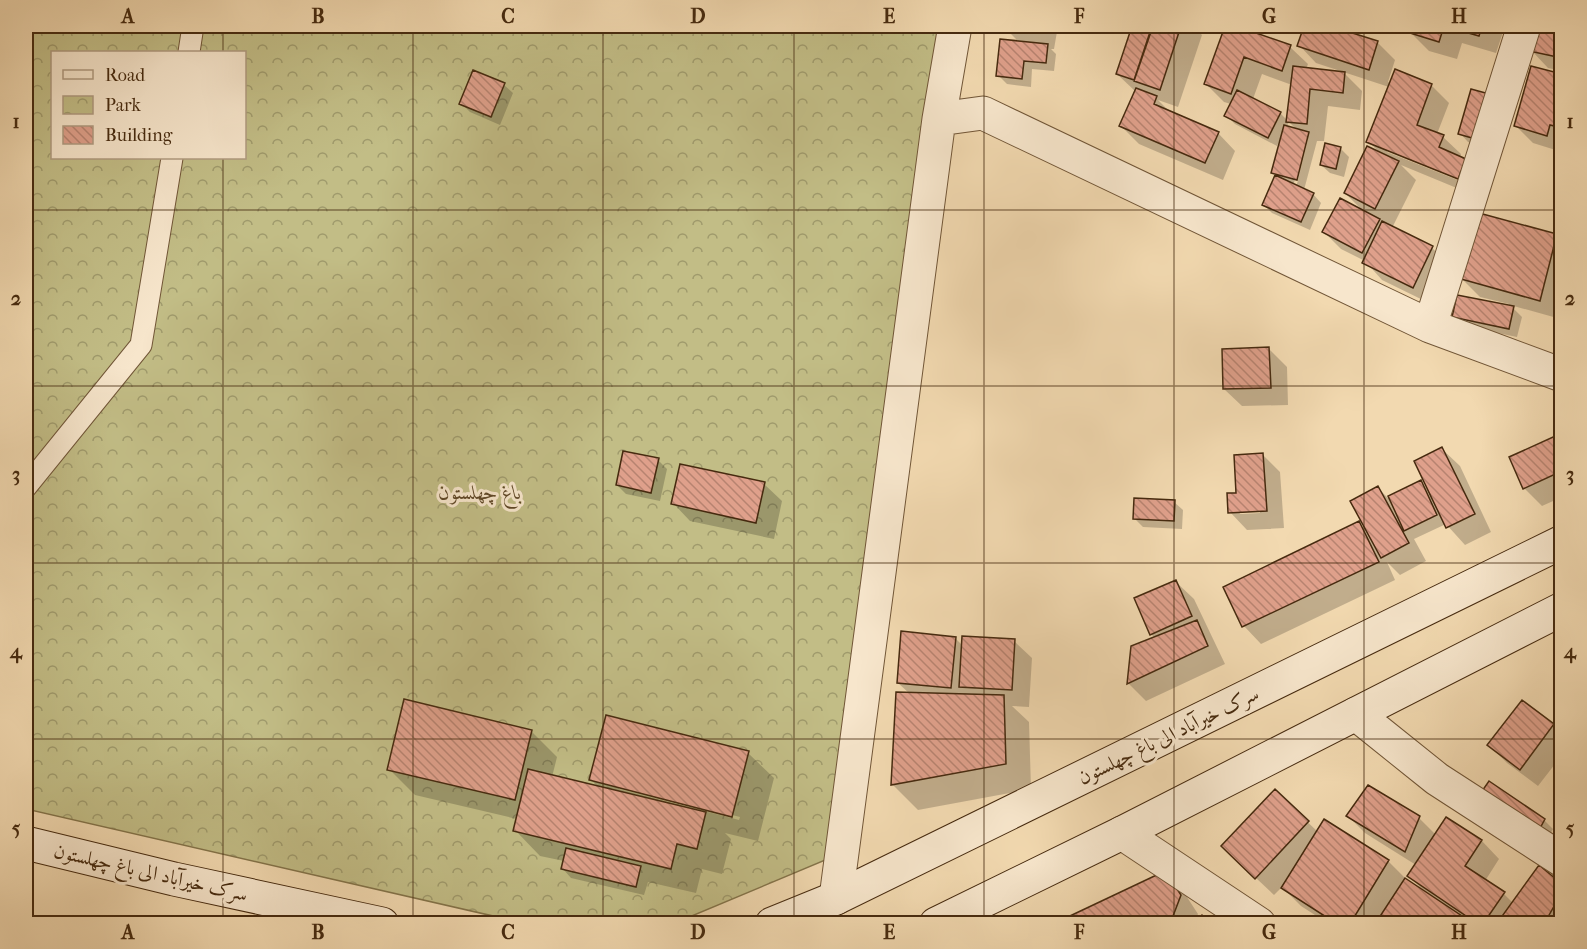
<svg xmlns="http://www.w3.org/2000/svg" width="1587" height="949" font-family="'IM FELL French Canon',Amiri,serif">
  <defs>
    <pattern id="park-crowns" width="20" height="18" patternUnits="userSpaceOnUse" patternTransform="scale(1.5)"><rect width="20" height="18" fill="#c2bd86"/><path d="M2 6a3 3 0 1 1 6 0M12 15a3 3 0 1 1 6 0" fill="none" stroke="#9f9a6c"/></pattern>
    <pattern id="building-back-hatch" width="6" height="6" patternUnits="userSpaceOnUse" patternTransform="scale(1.5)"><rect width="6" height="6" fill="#dfa08b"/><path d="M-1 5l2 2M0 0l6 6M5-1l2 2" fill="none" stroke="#b78370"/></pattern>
  </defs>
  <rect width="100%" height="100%" fill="#f2d9b0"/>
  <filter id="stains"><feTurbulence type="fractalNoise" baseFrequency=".00333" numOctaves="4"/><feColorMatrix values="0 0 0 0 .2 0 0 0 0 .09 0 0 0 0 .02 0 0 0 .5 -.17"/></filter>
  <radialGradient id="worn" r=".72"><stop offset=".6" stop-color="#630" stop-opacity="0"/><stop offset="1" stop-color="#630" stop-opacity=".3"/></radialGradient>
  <!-- park -->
  <path fill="url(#park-crowns)" stroke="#84744a" stroke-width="1.5" fill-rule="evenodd" d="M26,26h933l-117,827 -167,70 -147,1 -502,-115zM52,52h192v106h-192z"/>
  <!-- shadow -->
  <path fill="#0003" fill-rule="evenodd" d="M26,26h3l-3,11z
    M1003,26h55l-4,23h-3l5,5 -2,17 -22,-2 -1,18 -24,-3 -9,-9 21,-33z
    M1134,26h59l9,9 -24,72 -20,-7 14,14 46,19 17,18 -12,29 -84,-36 -18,-18 15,-34 -19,-18z
    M1198,26h25l-3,7z
    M1227,26h5l58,21 18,17 -2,5 37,3 19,19 -2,19 -32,-4 -4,35h-7l-13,49 9,4 8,9 -11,27 -38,-17 -8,-8 12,-29 -3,-3 7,-34 -3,7 -42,-22 -9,-9 5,-11 -7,-2 -18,-18zM1262,74l30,11 -4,36 -8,-8 -27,-14zM1289,122l8,8 -11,-2zM1305,139h3l-12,49 -3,-1z
    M1305,26h48l-3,8 28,9 17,17 -7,22 3,1 4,-12 37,15 17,17 -12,31 6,3 18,17 -1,4 16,38 -75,-31 15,15 -24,48 40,20 18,17 -19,39 -49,-24 -17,-19 -24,-12 -17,-17 39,-21 -18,-18 35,-40 -12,-12 21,-54 -73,-24 -17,-18zM1387,148l79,32 -1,3 -78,-31z
    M1413,26h92l-9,27 -34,-10 -5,16 -28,-8 -18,-18z
    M1537,26h25v45l-14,-3 -17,-18z
    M474,72l30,13 9,8 -13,32 -30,-13 -9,-9z
    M1562,76v76l-29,-9 -17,-17z
    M1501,105l-13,43 -20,-6 -8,-9z
    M1340,148l9,9 -5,20 -14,-4 -9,-8z
    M1557,235l5,5v61l-5,17 -47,-13 12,12 -5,20 -54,-11 -9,-9 54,-10 1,-3 -29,-7 -18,-18z
    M1269,349l18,18 1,38 -46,1 -18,-17z
    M1562,435v62l-20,9 -18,-18z
    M1442,449l18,17 31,66 -26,13 -19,-21 -32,15 12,22 -26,14 -13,-13 8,18 -134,64 -17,-18 -19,-39 134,-64 9,9 10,-44 10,10 32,-16 10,10z
    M1263,455l17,17 4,56 -37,2 -17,-18 8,-18zM1260,510v3l-20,1 -1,-3z
    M658,460l9,9 -7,32 -34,-7 -9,-9z
    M764,484l18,17 -8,38 -84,-18 -17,-18z
    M1174,502l9,8 -1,19 -39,-2 -9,-9z
    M1176,582l18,17 31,65 -79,37 -18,-18 5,-36 22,-9 -4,-4z
    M955,638l8,8 51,-5 18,17 -3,49 -17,-1 17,16 2,67 -113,21 -25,-25 4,-91h13l-12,-11z
    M1553,725l9,8v22l-24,31 -31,-23 -18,-18z
    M531,731l26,26 -5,20 47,11 -8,-8 157,-27 26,25 -16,63 -33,-8 6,6 -9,35 -20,-5 -6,24 -48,-11 -4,13 -73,-17 -8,-9 1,-8 -24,-5 -25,-26 2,-11 -102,-24 -26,-26zM619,786l121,31 -1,3 -120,-31z
    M1275,791l43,41 70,29 18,18 18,12 -15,-15 7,-11 -51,-32 -17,-17 71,2 17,17 11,-16 35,22 17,18 -14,22 19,13 9,9 49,-17v38h-233l-28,-18 -19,-19 -8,8 -33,-31z
    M1490,803l54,17 9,9 -5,9z
    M1165,873l18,18 15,23 -4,10h-111l-9,-9z"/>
  <!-- building -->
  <path fill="url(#building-back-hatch)" stroke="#462a0f" stroke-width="1.5" d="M1002,26h36l-1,6 -35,-5z
    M1132,26h20l-18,54 -18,-6z
    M1153,26h28l-21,64 -26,-9z
    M1225,26h11l55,19 -9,26 -38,-14 -13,37 -27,-10z
    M1304,26h26l48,15 -9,29 -72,-24z
    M1412,26h70l-3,10 -35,-10 -5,16 -29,-9z
    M1535,26h27v32l-33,-7z
    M1000,39l48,5 -2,19 -22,-2 -2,18 -26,-3z
    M1293,66l52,6 -2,21 -33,-4 -3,35 -21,-2z
    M1531,66l31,8v54l-12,-3 -3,11 -33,-10z
    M1395,69l37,15 -15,41 27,10 -5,12 27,12 -8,20 -92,-37z
    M473,70l32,13 -14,34 -32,-13z
    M1136,88l21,8 -3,8 65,28 -14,31 -86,-37z
    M1471,89l22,6 -14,45 -21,-6z
    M1237,90l44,22 -13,26 -44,-22z
    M1284,125l25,7 -12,48 -26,-7z
    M1325,143l16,4 -5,22 -16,-4z
    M1367,146l32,15 -24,48 -31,-16z
    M1275,175l39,18 -13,29 -39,-17z
    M1340,198l40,21 -18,34 -40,-21z
    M1479,213l78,21 -17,67 -79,-22z
    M1382,221l51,25 -20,42 -51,-25z
    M1457,295l57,11 -5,23 -57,-12z
    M1561,324h1v24l-7,-1z
    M1269,347l2,41 -48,1 -1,-40z
    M1562,433v38l-39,18 -14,-32z
    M1442,447l33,67 -29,14 -32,-67z
    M623,451l36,7 -8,35 -35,-8z
    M1263,453l4,58 -39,2 -1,-20h9l-2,-38z
    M680,464l85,18 -9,41 -85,-19z
    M1421,480l16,35 -33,16 -16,-35z
    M1378,486l31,57 -28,15 -31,-57z
    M1134,498l41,2 -1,21 -41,-2z
    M1359,521l20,41 -137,65 -19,-40z
    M1176,580l16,36 -42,19 -16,-37z
    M1197,620l11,26 -81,38 4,-38z
    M901,631l55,6 -5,51 -54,-5z
    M962,636l53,3 -3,51 -53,-3z
    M896,692l108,3 2,69 -115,21z
    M404,699l128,31 -17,70 -128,-30z
    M1522,700l32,24 -34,46 -33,-25z
    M606,715l143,36 -17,66 -143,-37z
    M528,769l178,43 -9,37 -20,-5 -6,25 -158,-38z
    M1489,781l56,38 -6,11 -59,-36z
    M1368,785l52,31 -15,36 -59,-36z
    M1275,789l34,32 -54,58 -34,-33z
    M1446,817l36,23 -17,26 40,26 -22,32h-5l-71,-48z
    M1324,819l65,41 -39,64h-13l-56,-36z
    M566,848l75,18 -5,21 -75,-18z
    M1539,865l23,19v8l-18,32h-37l-7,-5z
    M1165,871l16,24 -11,29h-74l-24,-9z
    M1405,878l69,46h-99z
    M1202,915l13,9h-20z"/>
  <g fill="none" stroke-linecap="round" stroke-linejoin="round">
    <defs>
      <path id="lane" d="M189,52l4,-26
        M26,487l115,-142 31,-187"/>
      <path id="street" d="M939,119l44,-6 447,213 132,49
        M1430,326l94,-300
        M1356,714l81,65 125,81
        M1122,833l137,91
        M836,898l103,-779 16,-93"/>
      <path id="secondary" d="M26,843l148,36 208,45
        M772,924l64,-26 726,-356
        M936,924l186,-91 440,-224"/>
    </defs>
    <!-- lane casing -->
    <use href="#lane" stroke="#715637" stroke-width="23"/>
    <!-- street casing -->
    <use href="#street" stroke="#715637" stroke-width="35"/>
    <!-- secondary casing -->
    <use href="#secondary" stroke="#462a0f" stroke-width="35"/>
    <!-- lane -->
    <use href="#lane" stroke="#f7e6cc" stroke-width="21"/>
    <!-- street -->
    <use href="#street" stroke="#f7e6cc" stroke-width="33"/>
    <!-- secondary -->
    <use href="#secondary" stroke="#f7e6cc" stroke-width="33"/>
  </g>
  <!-- grid -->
  <path fill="none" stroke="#462a0f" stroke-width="1.5" stroke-opacity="0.55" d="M223,26v26M413,26v898M603,26v898M794,26v898M984,26v898M1174,26v898M1364,26v898M223,158v766M26,210h1536M26,386h1536M26,563h1536M26,739h1536"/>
  <g text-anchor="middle" stroke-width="6" stroke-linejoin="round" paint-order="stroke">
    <!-- park labels -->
    <g font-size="20" font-style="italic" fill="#5f4727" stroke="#f7e6cc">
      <text x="480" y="499">باغ چهلستون</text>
    </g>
    <!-- street labels -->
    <g font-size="20" fill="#462a0f" stroke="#f7e6cc">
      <text transform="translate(1168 735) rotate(-26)" y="7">سرک خیرآباد الی باغ چهلستون</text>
      <text transform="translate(151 872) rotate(13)" y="7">سرک خیرآباد الی باغ چهلستون</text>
    </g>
  </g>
  <!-- margin -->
  <rect width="1587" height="949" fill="none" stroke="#f2d9b0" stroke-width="66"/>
  <!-- legend -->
  <rect x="51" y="51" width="195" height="108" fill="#f7e6cc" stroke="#b09b80" stroke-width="1.5"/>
  <rect x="63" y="70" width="30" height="9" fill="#f7e6cc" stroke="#b09b80" stroke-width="1.5"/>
  <text x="105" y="81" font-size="18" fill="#462a0f">Road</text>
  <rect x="63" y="96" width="30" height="18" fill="url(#park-crowns)" stroke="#b09b80" stroke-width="1.5"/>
  <text x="105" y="111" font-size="18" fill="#462a0f">Park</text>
  <rect x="63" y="126" width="30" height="18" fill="url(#building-back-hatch)" stroke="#b09b80" stroke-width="1.5"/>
  <text x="105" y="141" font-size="18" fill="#462a0f">Building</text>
  <rect x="33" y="33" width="1521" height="883" fill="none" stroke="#462a0f" stroke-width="2"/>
  <g font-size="20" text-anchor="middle" font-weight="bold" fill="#462a0f">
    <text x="128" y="23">A</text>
    <text x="318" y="23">B</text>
    <text x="508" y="23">C</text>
    <text x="698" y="23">D</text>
    <text x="889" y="23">E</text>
    <text x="1079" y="23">F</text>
    <text x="1269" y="23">G</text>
    <text x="1459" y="23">H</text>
    <text x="16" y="128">1</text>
    <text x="1570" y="128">1</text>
    <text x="16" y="305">2</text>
    <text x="1570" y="305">2</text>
    <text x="16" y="481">3</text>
    <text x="1570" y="481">3</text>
    <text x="16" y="658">4</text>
    <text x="1570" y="658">4</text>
    <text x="16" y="835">5</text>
    <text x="1570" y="835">5</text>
    <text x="128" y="939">A</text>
    <text x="318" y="939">B</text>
    <text x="508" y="939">C</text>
    <text x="698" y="939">D</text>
    <text x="889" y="939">E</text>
    <text x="1079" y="939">F</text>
    <text x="1269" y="939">G</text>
    <text x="1459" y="939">H</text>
  </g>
  <rect width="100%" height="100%" filter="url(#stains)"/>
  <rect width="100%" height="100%" fill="url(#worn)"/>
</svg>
